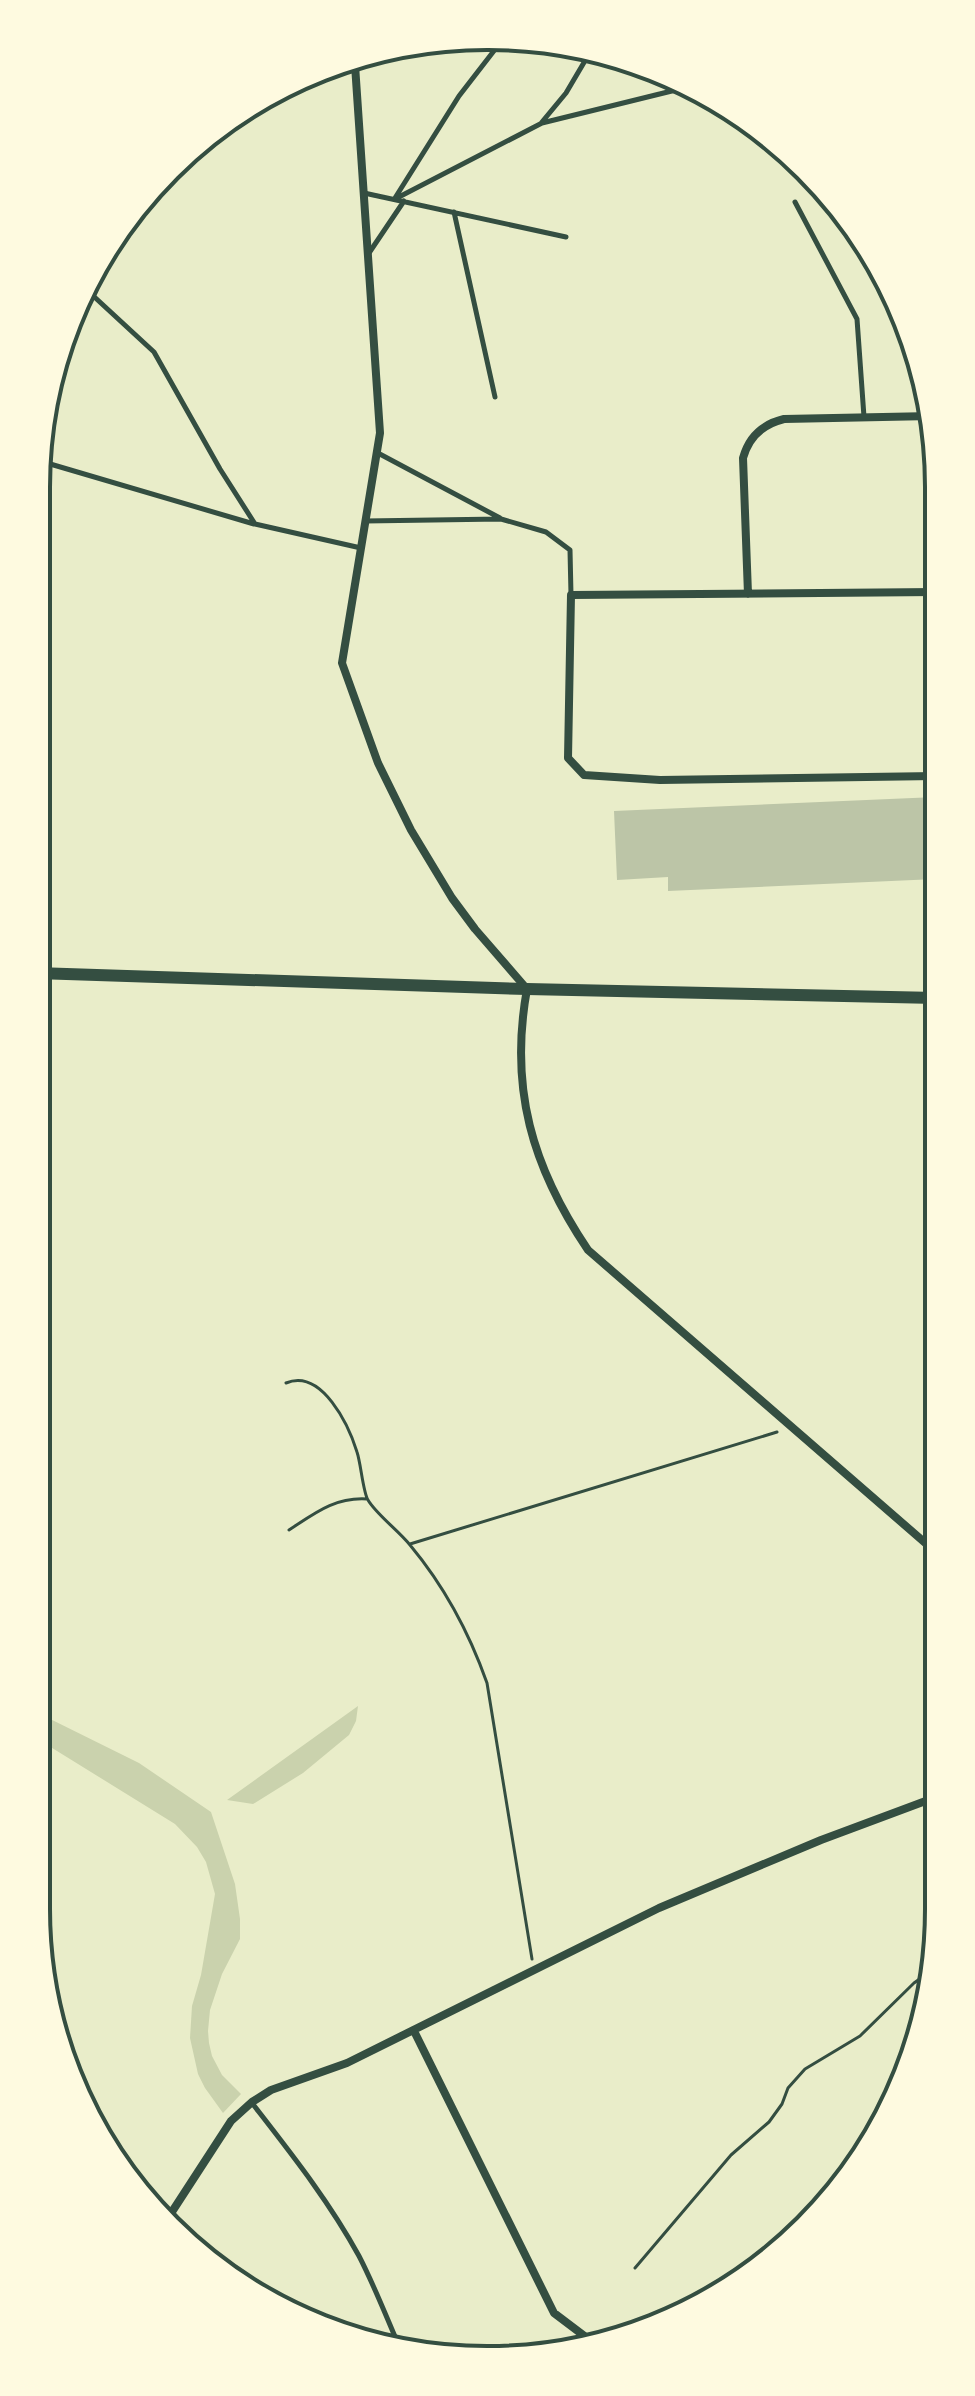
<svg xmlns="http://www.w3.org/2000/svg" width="975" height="2396" font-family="Raleway,sans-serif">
  <rect width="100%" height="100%" fill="#e9edc9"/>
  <!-- green -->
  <path fill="#cad2ad" d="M358,1706l-2,15 -7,14 -46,38 -50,31 -26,-4z
    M36,1712l103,51 72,49 24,72 5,35v20l-18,35 -12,36 -2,21 1,12 3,13 10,19 19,19 -18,19 -18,-25 -7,-14 -8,-36 2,-32 9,-31 14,-81 -9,-32 -9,-15 -22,-23 -139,-86z"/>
  <!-- building -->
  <path fill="#bcc5a7" d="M936,797v82l-268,12v-14l-51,3 -3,-69z"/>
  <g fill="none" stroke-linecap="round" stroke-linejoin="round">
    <!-- path -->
    <path stroke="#344e41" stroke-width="3" d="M46,961l2,-257
      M286,1383c36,-15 63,43 71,69 4,12 6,40 11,48 8,14 31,31 42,45 35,42 59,87 77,138l45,276
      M289,1530c26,-17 46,-33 78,-31
      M410,1544l367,-112
      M635,2268l96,-113 38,-33 13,-18 6,-16 17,-19 55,-33 54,-53 14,-10"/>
    <!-- service -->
    <path stroke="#344e41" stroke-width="5" d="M542,122l24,-29 23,-39
      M364,193l202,44
      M395,198l64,-102 41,-53
      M395,199l147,-76 146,-36
      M795,202l62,117 7,98
      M454,212l41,185
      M369,253l35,-52
      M89,292l65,60 66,117 35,55 106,24
      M376,452l124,66
      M40,461l214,63
      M365,521l136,-2 45,13 24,18 1,45
      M252,2103c38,49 77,98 107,153 15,29 27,60 40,90"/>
    <!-- minor -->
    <path stroke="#344e41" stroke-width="8" d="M355,65l25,368 -38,230 36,100 33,67 41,68 23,31 52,60c-18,99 5,178 61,261l350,304
      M936,592l-365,3 -3,163 16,17 76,5 276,-4
      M748,594l-5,-136c6,-22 20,-34 41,-39l148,-3
      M414,2031l140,282 41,31
      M166,2221l65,-100 21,-19 19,-12 76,-27 312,-155 162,-68 118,-44"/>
    <!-- tertiary -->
    <path stroke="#344e41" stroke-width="12" d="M36,973l491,16 410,9"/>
  </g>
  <!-- crop -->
  <path d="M0 0H975V2396H0ZM487 50H488A437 437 0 0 1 925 487V1909A437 437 0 0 1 488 2346H487A437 437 0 0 1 50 1909V487A437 437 0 0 1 487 50Z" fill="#fefae0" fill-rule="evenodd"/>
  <path fill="none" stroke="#344e41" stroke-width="4" d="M487 50H488A437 437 0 0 1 925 487V1909A437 437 0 0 1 488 2346H487A437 437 0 0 1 50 1909V487A437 437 0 0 1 487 50Z"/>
</svg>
